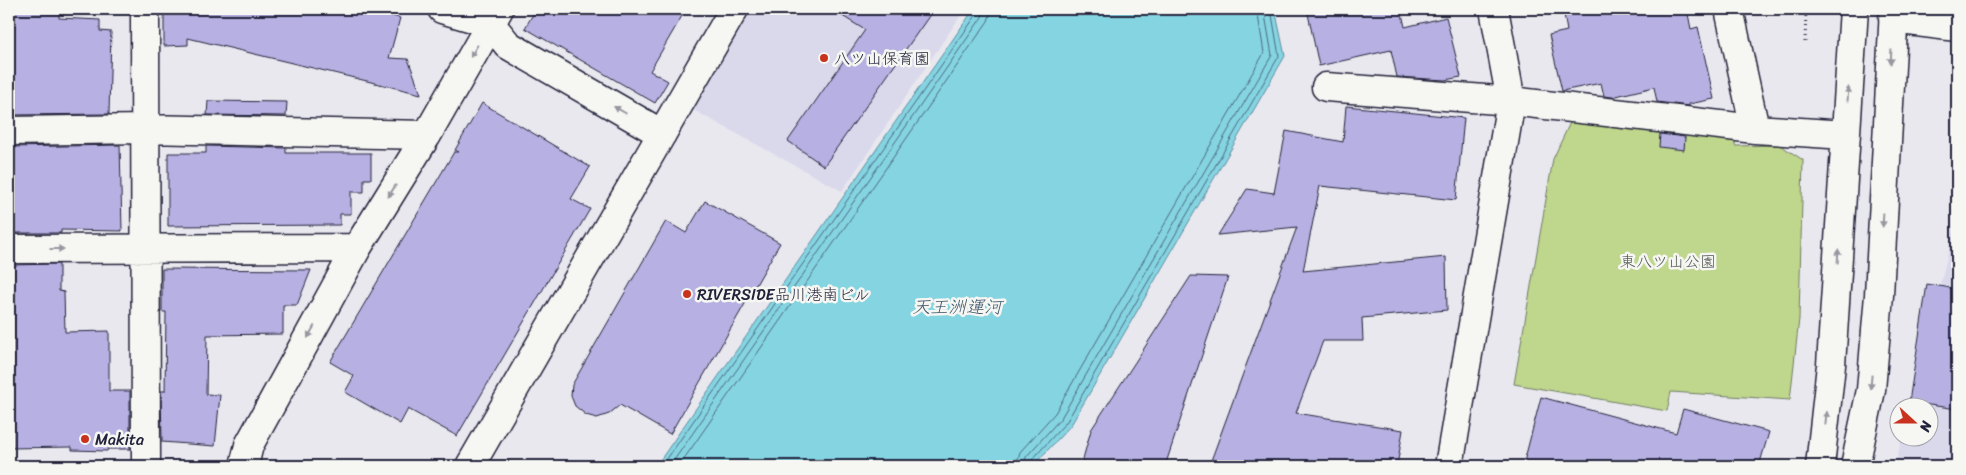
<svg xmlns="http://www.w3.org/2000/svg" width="1966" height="475" font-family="Sriracha,'Klee One',sans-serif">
  <rect width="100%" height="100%" fill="#e9e8ef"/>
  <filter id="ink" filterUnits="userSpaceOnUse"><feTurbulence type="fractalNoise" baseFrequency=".02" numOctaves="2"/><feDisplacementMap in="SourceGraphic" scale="10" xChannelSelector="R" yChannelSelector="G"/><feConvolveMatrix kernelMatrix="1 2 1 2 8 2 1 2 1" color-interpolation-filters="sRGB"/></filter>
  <g filter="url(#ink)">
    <!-- built -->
    <path fill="#dad8eb" d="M745,9h220l-123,182 -156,-85z
      M1957,217v249h-62l7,-28h26v-30l-18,-1z"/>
    <!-- green -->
    <path fill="#bfd68d" stroke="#707c64" d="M1574,114l162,17 -1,15 45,-1 23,15 -4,159 -9,81 -119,-8 -4,19 -153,-27 39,-225z"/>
    <!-- water -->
    <path fill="#85d4e2" stroke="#5d8d9f" d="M974,9h301l10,47 -214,369 -38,41h-377z"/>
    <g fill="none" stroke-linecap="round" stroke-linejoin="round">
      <!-- shore -->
      <path stroke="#4a697e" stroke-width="1" d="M662,466l315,-452 1,-5
        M670,466l312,-449 2,-8
        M679,466l309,-445 4,-12
        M1016,466l4,-14 35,-39 209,-360 -7,-44
        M1024,466l2,-9 35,-39 211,-363 -8,-46
        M1030,466l1,-5 36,-40 212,-365 -8,-47"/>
    </g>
    <!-- building -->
    <path fill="#b6b1e2" stroke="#22223b" d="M9,9h50v9l41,2v11l11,1 -2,82 -100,1z
      M164,9h204l32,9 -11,40 19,1 13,35 -233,-56v7l-24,1z
      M536,9h150l-36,62 18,10 -13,22 -130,-75z
      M831,9h103l-110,157 -36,-25 77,-111z
      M1307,9h94l4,18 41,-10 15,60 -16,3 -48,-3 -6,-27 -72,16z
      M1563,9h124l4,20 7,-2 16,72 -25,5v2l-32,-4 -3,-15 -42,10 -8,-1 -3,-13 -39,8 -13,-56 18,-4z
      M208,101l79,1 -1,14 -79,-1z
      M482,103l108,64 -19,32 19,10 -133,227 -49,-27 -8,15 -55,-32 9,-16 -24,-14 124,-210h5l-4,-2z
      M1346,106l118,12 -8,82 -136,-14 -17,85 143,-14 1,53 -85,8 1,23h-40l-27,72 107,17 -6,36h-188l88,-239 -79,8 29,-46 27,4 12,-62 57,11z
      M1660,134l25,3 -1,13 -25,-3z
      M120,145l2,86 -61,-1v3h-52v-86z
      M206,146l80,2v5h85v26h-7v13h-13v22h-11v11l-172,1v-73h38z
      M705,201l75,42 -110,191 -50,-29 -11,9 -12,4 -11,-3 -11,-9 -4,-10 1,-11 94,-164 20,12z
      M59,264v27l5,1 1,40 44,-1v60h21v58h-22l-1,2 -35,-1v-3l-63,1v-183z
      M162,269l149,1 -14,35h-14v29l-76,1 -1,59 14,1 -5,51 -53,-4 -1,-51h4l1,-79h-4z
      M1191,276l37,1 -63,189h-84l10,-36z
      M1927,284l30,5v120l-48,-7z
      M1541,397l135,36 7,-24 86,23 -10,34h-236z"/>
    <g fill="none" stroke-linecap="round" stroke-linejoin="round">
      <defs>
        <path id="minor" d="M145,9l1,457
          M442,9l48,14 18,22 154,89
          M1729,9l26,120
          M1893,19l64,8
          M1326,87l185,14 244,28 90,6
          M9,131l136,-2 282,6
          M9,249l348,-1
          M244,466l5,-21 108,-197 70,-113 72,-126
          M470,466l264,-457
          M1449,466l62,-365 -17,-92
          M1820,466l11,-101 23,-356
          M1855,466l16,-76 8,-95 15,-286"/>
      </defs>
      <!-- minor casing -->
      <use href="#minor" stroke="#22223b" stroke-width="31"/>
      <!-- path -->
      <path stroke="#22223b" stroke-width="3" stroke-dasharray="1 4" stroke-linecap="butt" d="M1805,42l1,-33"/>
      <!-- minor -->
      <use href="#minor" stroke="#f6f6f2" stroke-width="28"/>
    </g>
    <!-- one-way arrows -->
    <defs><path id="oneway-solid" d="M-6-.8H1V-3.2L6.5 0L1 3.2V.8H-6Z" transform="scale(1.25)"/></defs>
    <g fill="#9797a0">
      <use href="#oneway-solid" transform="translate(474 51) rotate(120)"/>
      <use href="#oneway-solid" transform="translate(1891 57) rotate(93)"/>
      <use href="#oneway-solid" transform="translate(1848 94) rotate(-86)"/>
      <use href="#oneway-solid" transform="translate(620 110) rotate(-150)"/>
      <use href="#oneway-solid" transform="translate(392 191) rotate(122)"/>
      <use href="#oneway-solid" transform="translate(1883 220) rotate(93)"/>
      <use href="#oneway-solid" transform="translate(57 249)"/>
      <use href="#oneway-solid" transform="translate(1838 256) rotate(-87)"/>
      <use href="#oneway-solid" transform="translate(311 332) rotate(119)"/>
      <use href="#oneway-solid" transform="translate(1871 382) rotate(95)"/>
      <use href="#oneway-solid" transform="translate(1826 418) rotate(-84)"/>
    </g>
  </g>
  <!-- markers -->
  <g fill="#c8321e" stroke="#f6f6f2" stroke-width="2">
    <circle cx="824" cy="58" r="5"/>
    <circle cx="687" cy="294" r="5"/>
    <circle cx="85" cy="439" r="5"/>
  </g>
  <g text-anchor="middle" stroke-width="5" stroke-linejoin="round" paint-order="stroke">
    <!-- poi labels -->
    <g font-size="16" fill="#22223b" stroke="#f6f6f2" text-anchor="start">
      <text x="834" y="64">八ツ山保育園</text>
      <text x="697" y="300">RIVERSIDE品川港南ビル</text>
      <text x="95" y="445">Makita</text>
    </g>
    <!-- park labels -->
    <g font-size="16" fill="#515854" stroke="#f6f6f2">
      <text x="1668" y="267">東八ツ山公園</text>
    </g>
    <!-- water labels -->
    <g font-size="18" font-style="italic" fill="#40576d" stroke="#f6f6f2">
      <text x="957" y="313">天王洲運河</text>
    </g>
  </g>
  <!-- margin -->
  <rect width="1966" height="475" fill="none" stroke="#f6f6f2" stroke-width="30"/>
  <rect x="15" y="15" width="1936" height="445" fill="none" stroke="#22223b" stroke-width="2" filter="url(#ink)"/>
  <!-- north arrow -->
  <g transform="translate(1914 422) rotate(111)"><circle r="24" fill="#f6f6f2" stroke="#a1a1a9"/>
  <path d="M0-4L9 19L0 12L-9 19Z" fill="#c8321e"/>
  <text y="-8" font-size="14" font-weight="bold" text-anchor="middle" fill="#22223b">N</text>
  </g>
</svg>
